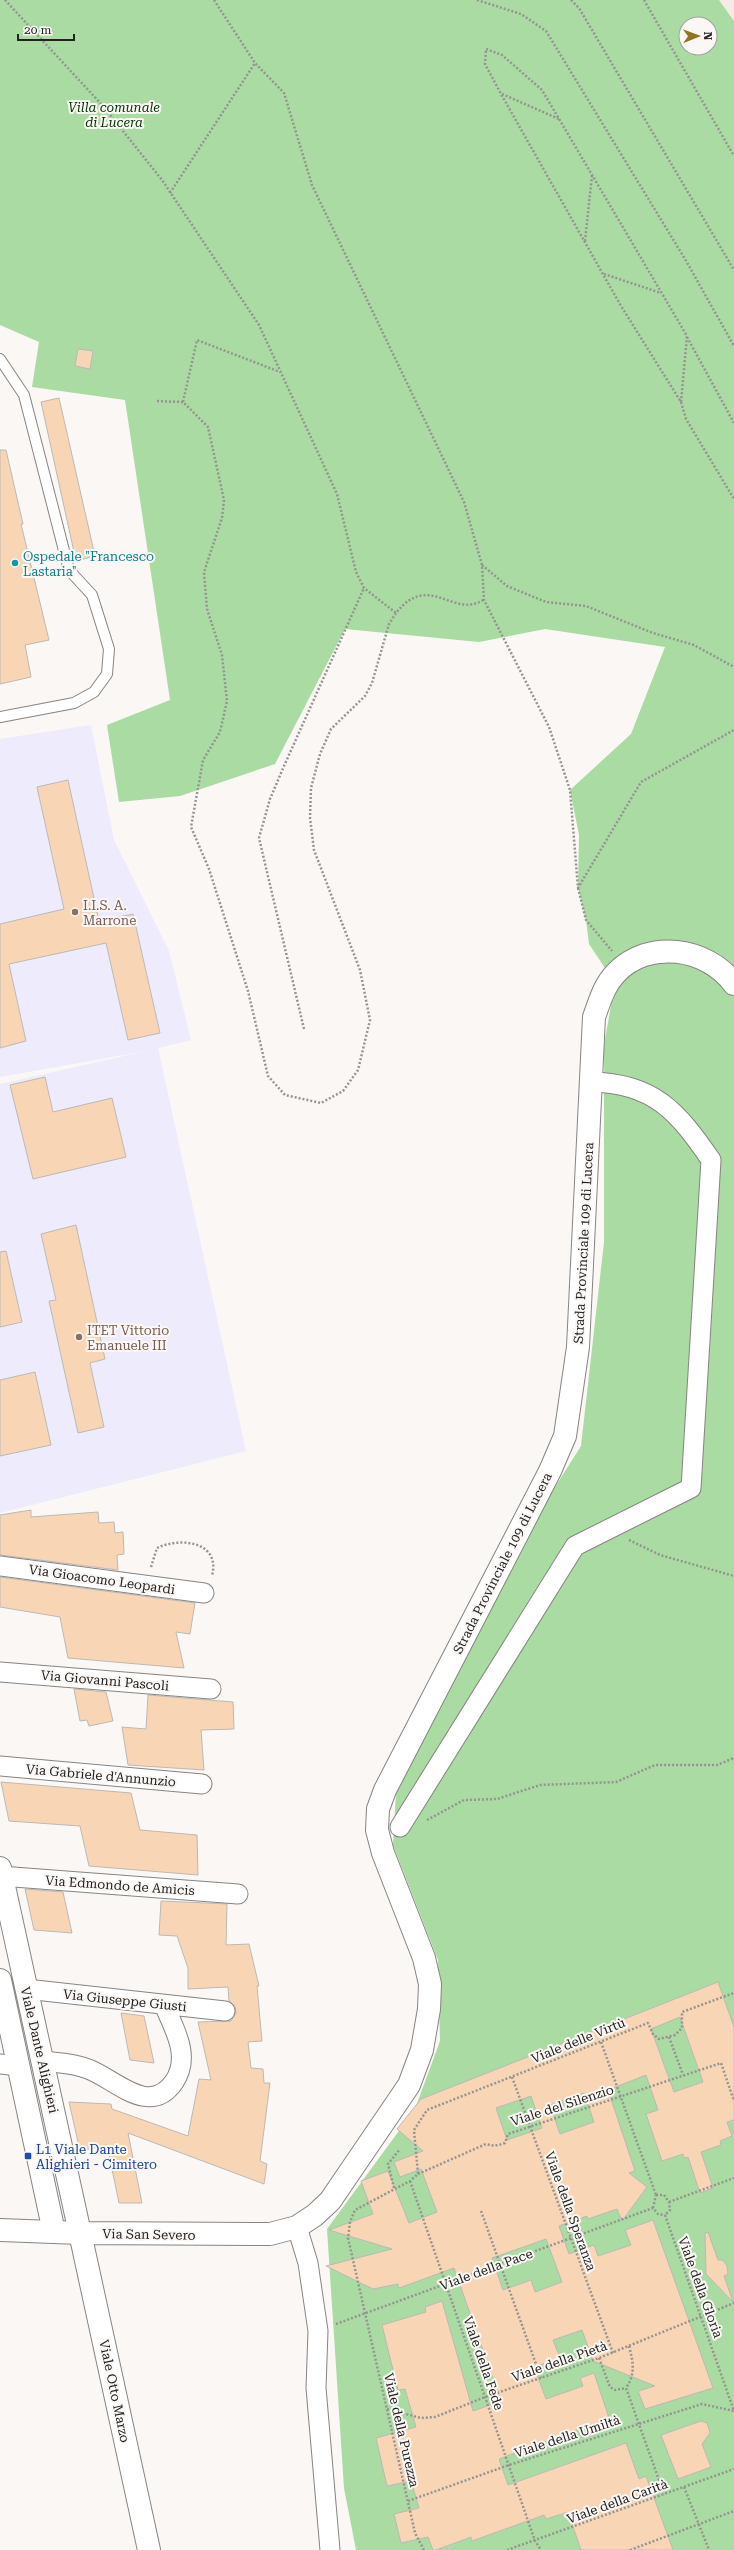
<svg xmlns="http://www.w3.org/2000/svg" width="734" height="2550" font-family="'Roboto Serif',serif">
  <rect width="100%" height="100%" fill="#faf7f5"/>
  <!-- built -->
  <path fill="#f5eae4" d="M719,0h15v21z"/>
  <!-- education -->
  <path fill="#eeebfd" d="M91,725l23,115 55,111 22,89 -33,8 88,403 -246,62v-429l146,-33 -146,26v-338z"/>
  <!-- green -->
  <path fill="#a9dba3" fill-rule="evenodd" d="M0,0h719l15,21v2529h-378l-12,-62 -17,-259 88,-120 25,-68 -2,-81 -45,-115 3,-52 140,-276 45,-71 23,-204v-197l11,-62 -26,-39 -3,-24 -8,-32 1,-53 -9,-45 61,-56 34,-87 -120,-18 -66,13 -134,-13 -70,135 -95,32 -61,6 -12,-77 63,-25 -45,-300 -93,-13 7,-45 -39,-17zM686,24h24v24h-24z"/>
  <!-- building -->
  <path fill="#f8d6b5" stroke="#bcb9b6" fill-rule="evenodd" d="M78,349l15,2 -3,18 -15,-3z
    M59,398l36,158 -19,5 -35,-159z
    M0,450h6l17,74h-2l28,116 -24,5 6,32 -31,7z
    M68,780l31,141 34,-7 27,119 -32,7 -22,-97 -97,21 17,77 -26,7v-124l64,-15 -27,-122z
    M45,1077l8,35 59,-14 14,59 -93,22 -23,-94z
    M76,1225l29,134 -15,4 14,64 -26,6 -29,-132 7,-1 -15,-66z
    M6,1251l16,71 -22,5v-75z
    M35,1372l16,73 -51,11v-76z
    M31,1510v7l67,-5 1,11 15,-1 1,11 8,-1 1,22 -7,1 1,15 -118,-15v-40z
    M0,1577l195,26 -5,31 -14,-2 8,36 -116,-10 -8,-41 -60,-10z
    M74,1689l32,3 7,29 -24,5 -2,-6 -7,1z
    M148,1695l85,7 1,27 -33,1 3,40 -76,-5 -6,-38 24,2z
    M1,1782l130,11 9,37 57,5 1,40 -109,-9 -9,-40 -71,-5z
    M25,1889l38,3 9,41 -38,-3z
    M161,1901l66,3 -1,41 23,-1 10,42h-2l5,55 -14,1 3,26 12,1 1,14h6l-10,78 7,3 -3,20 -136,-51 14,70h-23l-12,-58 -27,6 -11,-49 42,2 1,5 76,27 11,-57 12,1 -13,-58 33,-1 5,-8 -1,-7 -6,-5 -1,-14 -40,2v-21l-11,-32 -18,-1z
    M718,1982l16,45v93l-7,2 5,14 -12,5 1,4 -20,7 12,36 -13,5 -12,-36 -4,1 -1,-4 -21,7 -16,-47 12,-4 -12,-35 -38,15 27,81 -6,2 18,14 -25,34 -5,-12 -29,10 -1,-3 -28,10 10,28 25,-9 4,11 33,-11 -6,-15 28,-10 60,168 -68,21 -7,-18 17,-5 -62,-25 -11,-31 -29,10 7,18 -26,9 12,32 37,-13 -3,-8 14,-5 15,45 -110,41 9,26 118,-42 13,36 7,-3 27,74h-92l-13,-38 -22,7 -2,-4 -72,26 -1,-4 -35,13h-3l-5,-13 -27,6 -7,-29 25,-6 -8,-27 -24,5 -11,-48 40,-11 -11,-38 -7,1 -16,-65 44,-13 -1,-5 17,-6 31,110 28,-10 -47,-133 -55,20 -1,-4 -25,5 -47,-23 66,-17 -63,-19 44,-16 -12,-33 27,-10 21,52 28,-11 -16,-43 -21,8 -6,-15 29,-11 -26,-22 24,-30zM680,2017l23,65 -29,10 -23,-63zM584,2093l10,29 -34,12 -10,-29zM531,2096l11,32 -35,12 -11,-32zM546,2239l16,43 -27,10 -4,-12 -28,10 -11,-32z
    M121,2013l23,3 10,47 -24,-3z
    M708,2232l10,28h5l4,6 1,8 -4,2 9,26 -27,-28 -1,-41z
    M701,2421l6,2 3,10 -8,11 9,23 -33,12 -17,-44z"/>
  <g fill="none" stroke-linecap="round" stroke-linejoin="round">
    <defs>
      <path id="service" d="M0,359l24,36 45,175 23,25 17,54 -2,25 -13,18 -20,11 -74,14"/>
      <path id="minor" d="M0,1566l204,27
        M0,1672l211,17
        M0,1766l202,18
        M400,1827l175,-281 116,-58 20,-328c-33,-48 -57,-77 -120,-78
        M0,1876l238,18
        M26,1989l199,22
        M43,2061c15,2 31,2 45,8 26,9 61,49 86,13 17,-25 1,-52 -10,-77
        M0,2064l18,2
        M297,2227l11,36 10,68 -2,57 14,162"/>
      <path id="tertiary" d="M0,1868l80,365
        M0,1980l54,252"/>
      <path id="secondary" d="M0,2230l80,3 190,1 27,-7 18,-12 15,-14 79,-116 13,-35 7,-41 1,-25 -6,-26 -41,-105 -6,-23 1,-21 7,-19 165,-319 15,-35 13,-89 16,-330c6,-16 10,-32 22,-44 32,-34 91,-26 118,11
        M80,2233l69,317"/>
    </defs>
    <!-- service casing -->
    <use href="#service" stroke="#878482" stroke-width="12"/>
    <!-- minor casing -->
    <use href="#minor" stroke="#878482" stroke-width="21"/>
    <!-- tertiary casing -->
    <use href="#tertiary" stroke="#878482" stroke-width="24"/>
    <!-- secondary casing -->
    <use href="#secondary" stroke="#878482" stroke-width="24"/>
    <!-- path -->
    <path stroke="#969492" stroke-width="2.5" stroke-dasharray="2 2" stroke-linecap="butt" d="M5,0l98,106 59,74 97,145 78,169 19,78 8,16 32,25c33,-42 57,6 87,-13
      M214,0l41,63 29,30 28,92 152,317 18,63 2,35 65,127 21,63 8,98 63,-106 93,-52
      M477,0l44,14 25,17 139,228 49,87
      M571,0l8,8 155,262
      M644,0l90,156
      M502,94l57,25
      M170,193l85,-130
      M585,241l7,-66
      M604,274l57,19
      M687,337l47,86
      M157,401l26,1 25,25 16,73 -2,18 -18,54 3,37 15,46 5,46 -7,31 -17,28 -12,67 18,42 39,122 20,85 17,19 36,8 22,-12 15,-21 12,-50 -10,-50 -46,-120 -4,-32 1,-30 9,-34 11,-25 34,-33 7,-13 17,-59 7,-11
      M183,402l14,-62 83,32
      M681,402l6,-66 -145,-246 -40,-35 -16,-6 -1,15 16,30 120,212 60,96 5,17 48,80
      M482,565l25,21 39,16 40,4 67,27 41,12 40,22
      M578,888l8,32 26,31
      M304,1029l-45,-191 11,-39 14,-33 80,-178
      M629,1540l31,15 74,21
      M151,1567l6,-19c23,-11 64,-7 55,28
      M427,1820l37,-20 33,-1 43,-14 76,-3 39,-17h62l17,-7
      M669,2037l14,38
      M601,2042l55,153
      M512,2077l101,276
      M418,2174l68,-30c7,2 11,2 19,-1l3,-9 213,-71 13,38
      M410,2181l125,360 6,9
      M394,2188l-6,-24 12,-15
      M656,2195h8l5,7 1,8 -5,5
      M669,2202l65,-24
      M653,2208l3,-13
      M481,2211l60,167
      M665,2215l69,196
      M336,2324l317,-116 5,6 7,1
      M629,2346c4,16 7,27 -3,42l38,106
      M599,2358l11,29 5,3 11,-2
      M387,2409l34,9 14,-1 50,-20 114,-39 135,-55
      M684,2487l25,63
      M408,2501l101,-36 193,-61 32,7
      M424,2550l-9,-17 -67,-295 2,-16 5,-12 55,-29 8,-7 -4,-44 13,-20 221,-87 5,11 6,5 16,-4 7,-7v-16l52,-19
      M507,2550l227,-81
      M630,2550l104,-39"/>
    <!-- service -->
    <use href="#service" stroke="#fff" stroke-width="10"/>
    <!-- minor -->
    <use href="#minor" stroke="#fff" stroke-width="19"/>
    <!-- tertiary -->
    <use href="#tertiary" stroke="#fff" stroke-width="22"/>
    <!-- secondary -->
    <use href="#secondary" stroke="#fff" stroke-width="22"/>
  </g>
  <!-- markers -->
  <circle fill="#0f9aa8" stroke="#faf7f5" stroke-width="1.5" cx="15" cy="563" r="4"/>
  <g fill="#8d6e63" stroke="#faf7f5" stroke-width="1.5">
    <circle cx="75" cy="912" r="4"/>
    <circle cx="79" cy="1337" r="4"/>
  </g>
  <rect fill="#1a4fb4" stroke="#faf7f5" stroke-width="1.5" x="24" y="2152" width="8" height="8" rx="2"/>
  <g text-anchor="middle" stroke-width="4" stroke-linejoin="round" paint-order="stroke">
    <!-- park labels -->
    <g font-size="13" font-style="italic" fill="#003500" stroke="#faf7f5">
      <text x="114" y="112">Villa comunale<tspan x="114" dy="15">di Lucera</tspan></text>
    </g>
    <!-- culture labels -->
    <g font-size="13" fill="#0d838f" stroke="#faf7f5" text-anchor="start">
      <text x="23" y="561">Ospedale "Francesco<tspan x="23" dy="15">Lastaria"</tspan></text>
    </g>
    <!-- education labels -->
    <g font-size="13" fill="#785e54" stroke="#faf7f5" text-anchor="start">
      <text x="83" y="910">I.I.S. A.<tspan x="83" dy="15">Marrone</tspan></text>
      <text x="87" y="1335">ITET Vittorio<tspan x="87" dy="15">Emanuele III</tspan></text>
    </g>
    <!-- street labels -->
    <g font-size="13" fill="#232221" stroke="#faf7f5">
      <text transform="translate(583 1243) rotate(-87)" y="5">Strada Provinciale 109 di Lucera</text>
      <text transform="translate(502 1563) rotate(-63)" y="5">Strada Provinciale 109 di Lucera</text>
      <text transform="translate(102 1579) rotate(8)" y="5">Via Gioacomo Leopardi</text>
      <text transform="translate(105 1680) rotate(5)" y="5">Via Giovanni Pascoli</text>
      <text transform="translate(101 1775) rotate(5)" y="5">Via Gabriele d'Annunzio</text>
      <text transform="translate(120 1885) rotate(4)" y="5">Via Edmondo de Amicis</text>
      <text transform="translate(125 2000) rotate(6)" y="5">Via Giuseppe Giusti</text>
      <text transform="translate(578 2040) rotate(-22)" y="5">Viale delle Virtù</text>
      <text transform="translate(40 2050) rotate(77)" y="5">Viale Dante Alighieri</text>
      <text transform="translate(562 2105) rotate(-18)" y="5">Viale del Silenzio</text>
      <text transform="translate(571 2211) rotate(70)" y="5">Viale della Speranza</text>
      <text transform="translate(149 2234) rotate(1)" y="5">Via San Severo</text>
      <text transform="translate(486 2269) rotate(-20)" y="5">Viale della Pace</text>
      <text transform="translate(701 2287) rotate(70)" y="5">Viale della Gloria</text>
      <text transform="translate(559 2361) rotate(-19)" y="5">Viale della Pietà</text>
      <text transform="translate(484 2363) rotate(71)" y="5">Viale della Fede</text>
      <text transform="translate(115 2391) rotate(78)" y="5">Viale Otto Marzo</text>
      <text transform="translate(402 2430) rotate(77)" y="5">Viale della Purezza</text>
      <text transform="translate(567 2436) rotate(-18)" y="5">Viale della Umiltà</text>
      <text transform="translate(617 2501) rotate(-20)" y="5">Viale della Carità</text>
    </g>
    <!-- transit labels -->
    <g font-size="13" fill="#164399" stroke="#faf7f5" text-anchor="start">
      <text x="36" y="2154">L1 Viale Dante<tspan x="36" dy="15">Alighieri - Cimitero</tspan></text>
    </g>
  </g>
  <!-- north arrow -->
  <g transform="translate(698 36) rotate(89)"><circle r="19" fill="#faf7f5" stroke="#a4a2a0"/>
  <path d="M0-3L7 15L0 10L-7 15Z" fill="#91761c"/>
  <text y="-6" font-size="11" font-weight="bold" text-anchor="middle" fill="#232221">N</text>
  </g>
  <!-- scale -->
  <path d="M18 34v6h56v-6" fill="none" stroke="#232221" stroke-width="2"/>
  <text x="24" y="34" font-size="12" fill="#232221" stroke="#faf7f5" stroke-width="3" paint-order="stroke">20 m</text>
</svg>
